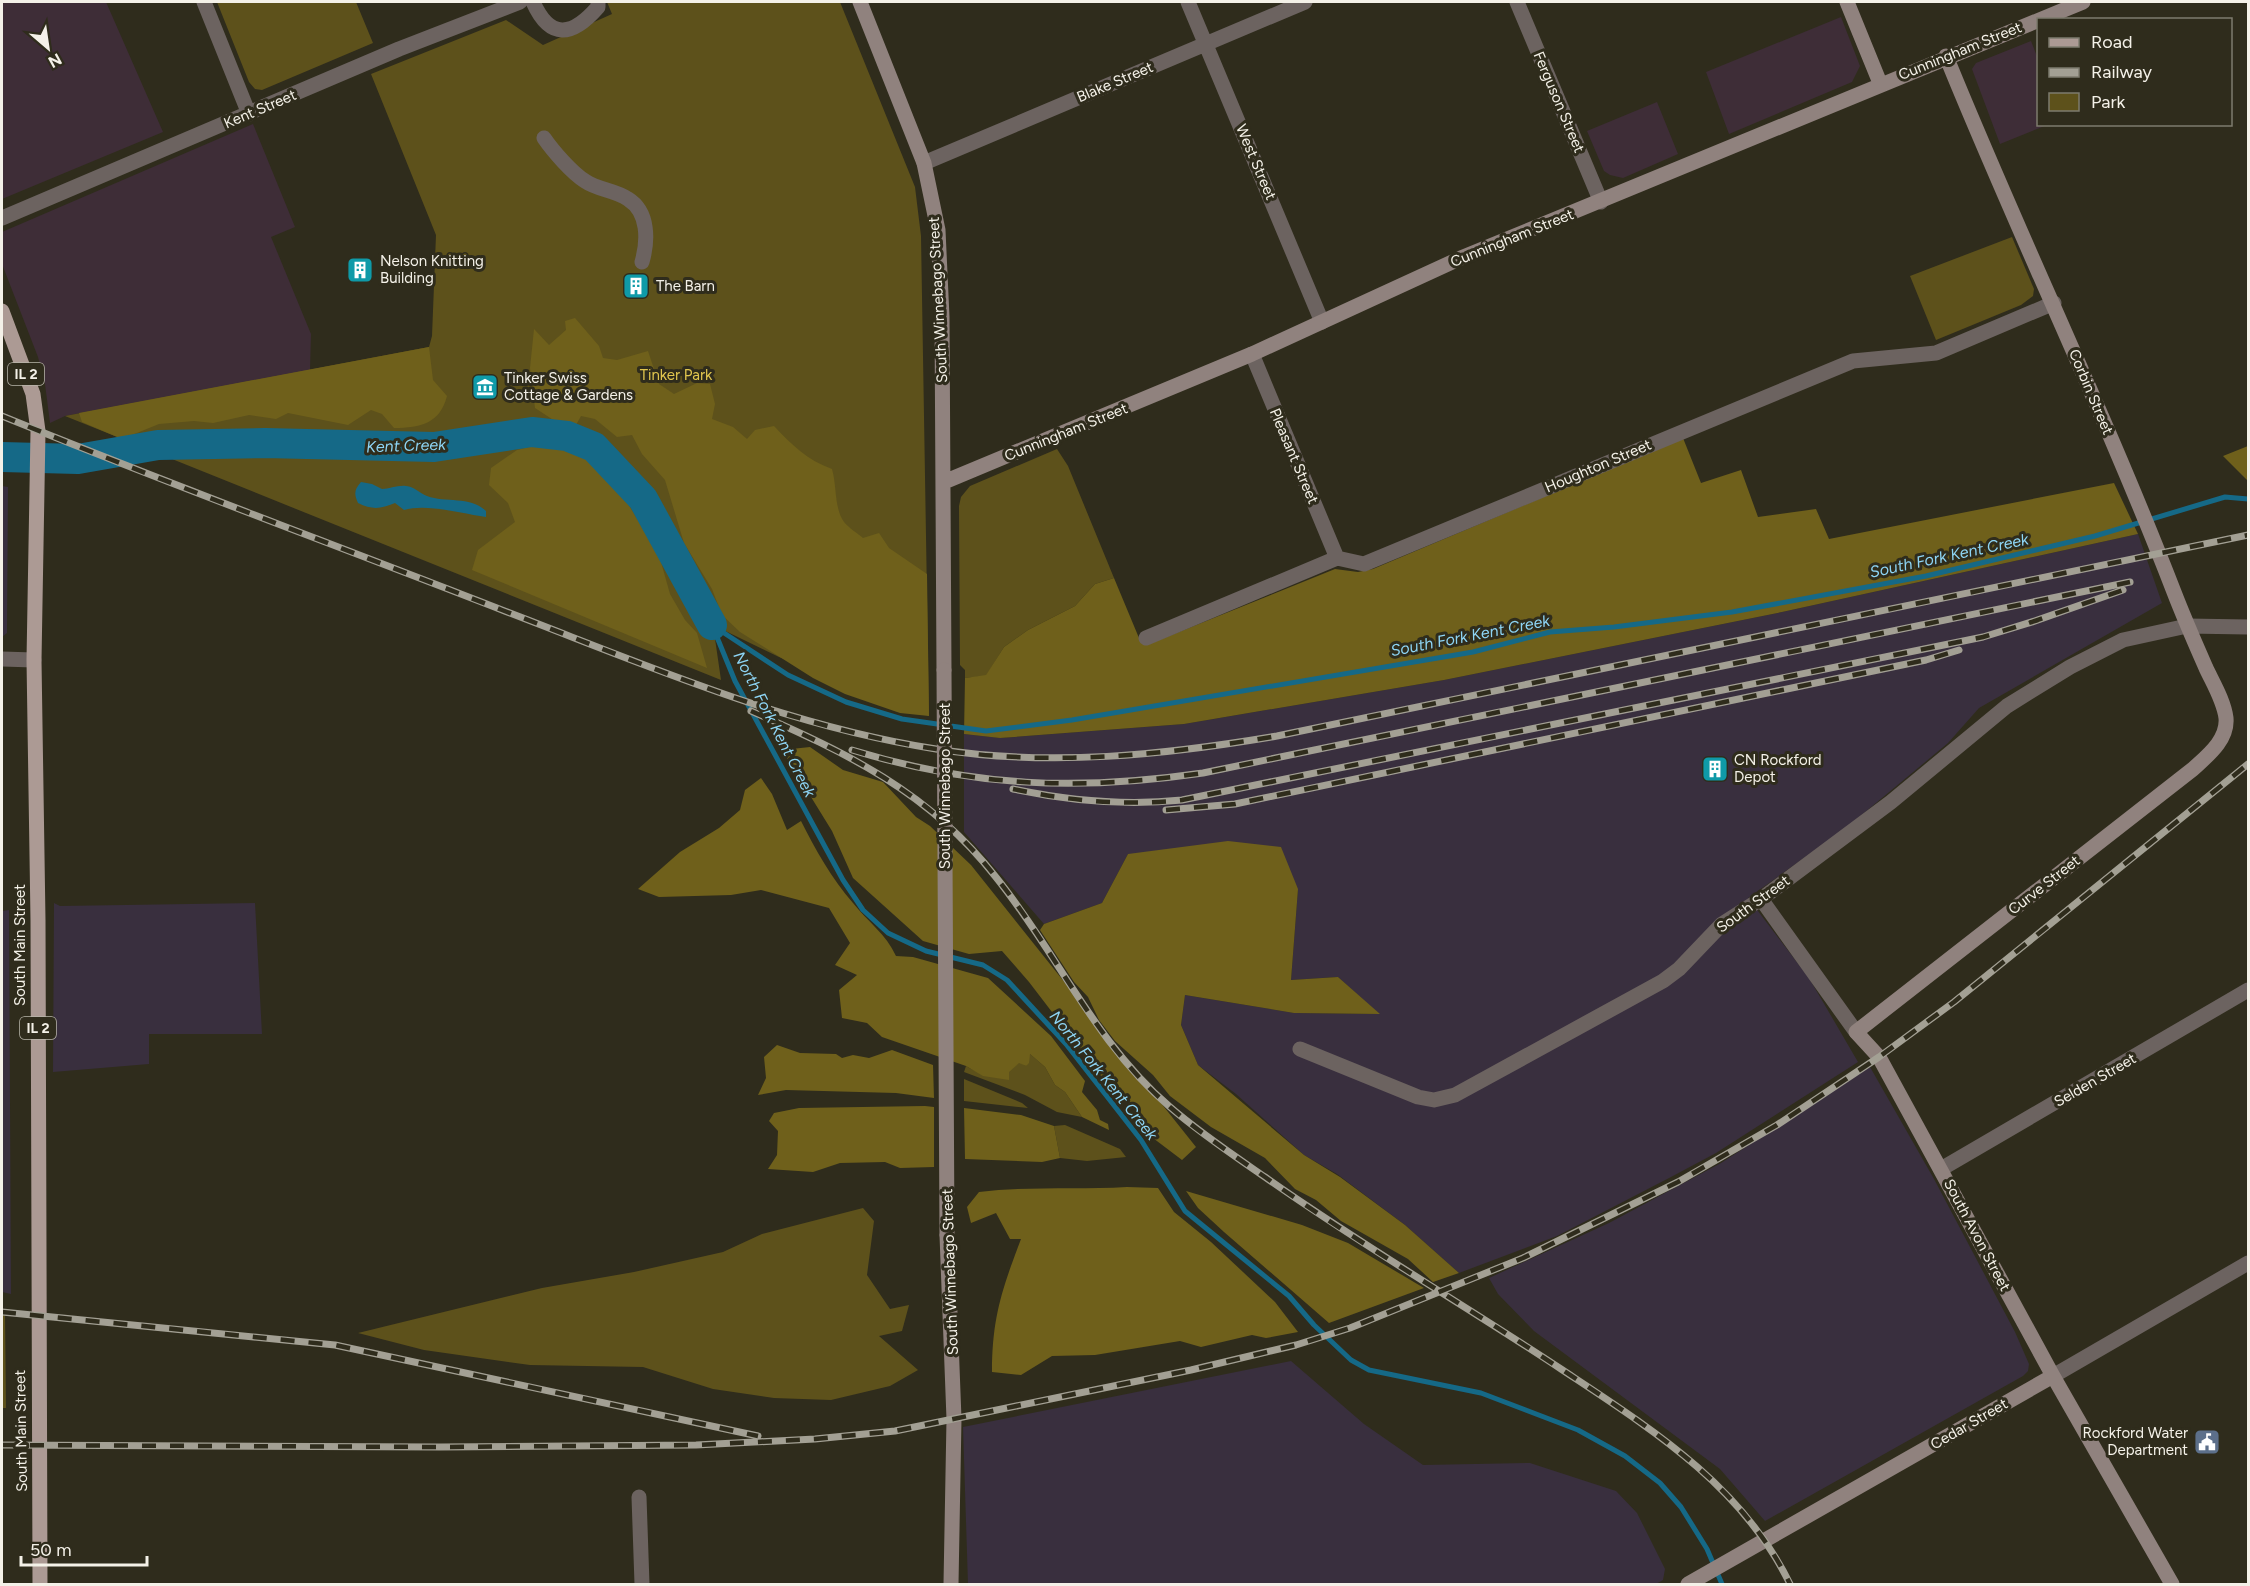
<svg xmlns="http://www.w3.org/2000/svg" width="2250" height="1586" font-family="Figtree,sans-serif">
  <rect width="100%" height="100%" fill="#2f2c1c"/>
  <!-- commercial -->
  <path fill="#3e2d37" d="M2,2h104l57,130 -161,67z
    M1841,17l19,49 -8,16 -123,52 -23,-62z
    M2031,41l7,18v65l9,1 -47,19 -28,-75 4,-6z
    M1657,102l21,52 -55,24 -13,-3 -6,-4 -17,-40z
    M253,124l42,103 -24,10 40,97 -1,36 -245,46 -15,7 -5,-39 -7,-27 -36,-93v-32z"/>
  <!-- industrial -->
  <path fill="#392f3e" d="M2,486l6,1 -1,146 -5,4z
    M2138,534l24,69 -183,105 -31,35 -102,85 -98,70 61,80 49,84 -142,91 -45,24 -114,59 -98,37 -54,-48 -68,-51 -33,-19 -68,-61 -38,-29 -17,-40 4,-30 109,18 85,1 -41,-37 -47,3 7,-91 -170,-35 -26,49 -58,21 -80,-92v-98l37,4 183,-14 260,-44 338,-68z
    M54,903l6,3 195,-3 7,131h-113v30l-96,8z
    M9,910l2,384 -9,-2v-381z
    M1870,1067l64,112 81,153 14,32 -1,7 -5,5 -258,145 -45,-52 -186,-138 -36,-37 -9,-16 120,-55 112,-60z
    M1291,1361l73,63 59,41 107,-2 86,28 21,22 28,56 -2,11 -7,4h-688l-5,-157z"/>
  <!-- green -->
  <path fill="#5d511b" d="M217,2h139l17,41 -111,47 -7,-1 -6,-7z
    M607,2h233l75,185 6,49 8,480 -150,-59 -66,-32 8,55 -656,-264 364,-69 3,-11 4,-101 -65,-161 135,-54 37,25 69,-31z
    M2012,237l22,52 -1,7 -12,9 -85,35 -26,-64z
    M1057,449l11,17 46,112 -19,6 -20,22 -47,24 -24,17 -18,29 -21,2v-8l-5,-5 -1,-159 2,-9 9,-11z
    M1029,1053l16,14 10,18 10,7 17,25 -25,-5 -32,-17 -61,-23 2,-6c23,13 33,13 53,-4l7,4z
    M964,1079l58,24 6,5 -64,-7z
    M1065,1125l55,24 6,8 -39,4 -27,-3 -6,-32z
    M863,1208l11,13 -7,54 23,34 19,-4 -7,26 -23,5 39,34 -28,16 -59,14 -57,-2 -61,-9 -70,-22 -113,-2 -106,-15 -66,-17 184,-45 92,-16 89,-20 39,-18z
    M2,1312l3,1 1,95h-4z"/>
  <!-- forest -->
  <path fill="#6f601b" d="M575,318l24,28 4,12 14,2 31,-9 11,33 15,10 23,-11 13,1 5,20 -3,15 21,8 14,12 8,-9 19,-4c18,19 33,34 58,43 5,17 2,39 12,53 5,6 13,11 19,16l16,-5 10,15 38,26 2,142 -29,-3 -55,-19 -32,-16 -73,-46 -18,-17 -10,-26 -28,-46 -19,-63 -23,-26 -10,-19 -15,2 -22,-18 -14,-3 -5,9h-15l-26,-17 -5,-40 4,-39 15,16 17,-15 -1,-9z
    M429,347l4,33 14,16c-7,27 -26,32 -53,32l-12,-14 -11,-4 -23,15 -60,-12 -12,6 -27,-4 -36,8 -19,-2 -35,3 -37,15 -40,-17 -3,-9z
    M1683,438l18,45 40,-13 17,47 58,-8 13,30 285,-56 24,51 -356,78 -338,68 -260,44 -184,14 -36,-4 1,-56 21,-3 18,-28 24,-17 47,-24 20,-22 19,-6 25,60 15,4 181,-73 23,3 15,-3z
    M545,443l28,8 26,13 22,28 38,63 11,39 15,26 12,13 10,35 -235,-98 6,-20 37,-28 -7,-19 -19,-18 2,-17 26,-18z
    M2248,446v35l-25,-25z
    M810,747l33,23 40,12 33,35 14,9 41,39 225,282 -14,13 -33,-25 -17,-31 -18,-11 -85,-111 -27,-31 -33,3 -46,-13 -70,-63 -21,-47 -50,-81z
    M761,778l11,16 15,36 14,-9c14,28 31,58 52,82 15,19 33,31 43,53l17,1 75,21 63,58 34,45 -3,11 15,18 3,10 8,4 1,6 -27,-13 -17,-25 -10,-7 -10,-18 -15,-13 -1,9 -3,3 -7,-3 -10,9v8l-26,-4 -17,-10 -84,-29 -15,-14 -25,-5 -3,-28 18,-15 -22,-10 15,-22 -21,-35 -68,-18 -30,5 -72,2 -21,-8 42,-37 39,-24 21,-18 5,-20z
    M1228,841l53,6 17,42 -7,91 47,-3 42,37 -86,-1 -109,-18 -4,30 17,40 106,90 36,22 65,48 54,48 -26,9 -25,-23 -67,-38 -25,-21 -21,-11 -30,-31 -54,-31 -41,-31 -17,-21 -38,-34 -16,-21 -11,-23 -14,-15 -34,-52 4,-6 58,-21 26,-49z
    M777,1045l23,8 36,1 6,4 11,-3 16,3 23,-8 41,15 1,33 -38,-5 -110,-3 -28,5 8,-17 -2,-21z
    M925,1106l9,1v60l-34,1 -15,-6 -45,1 -27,9 -45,-3 9,-14 1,-24 -9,-10 5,-8 25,-5z
    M964,1108l57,7 33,11 6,32 -18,4 -77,-3z
    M1127,1187l31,1 16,24 37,30 64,60 23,30 -32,6 -14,-3 -51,12 -21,-6 -85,14 -43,1 -31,19 -29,-3c0,-54 10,-83 29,-133h-11l-14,-26 -25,10 -4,-16 12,-15c49,-6 99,-2 148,-5z
    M1186,1191l116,34 46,18 76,45 -95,35 -105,-91 -26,-24z"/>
  <!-- water -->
  <path fill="#156987" d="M361,482l11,2 10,5c7,0 16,-4 24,-3 9,1 13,7 21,10 19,7 44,0 59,15v6c-23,-3 -59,-14 -82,-7l-9,-7c-14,6 -23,7 -37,0 -4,-9 -4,-13 3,-21z"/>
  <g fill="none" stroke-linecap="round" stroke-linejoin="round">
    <!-- stream -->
    <path stroke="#156987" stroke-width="5" d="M712,625l76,50 58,27 56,17 84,12 86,-11 401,-68 77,-20 64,-5 118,-15 194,-36 169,-40 130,-39 23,2
      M712,625l23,56 108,199 20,30 25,23 38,18 57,14 24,15 59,64 75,96 44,71 104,85 25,29 37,35 18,10 112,23 97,37 47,26 35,27 21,24 26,42 15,35"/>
    <!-- river -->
    <path stroke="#156987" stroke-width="30" d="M2,457l76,2 80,-14 107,-2 169,4 98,-15 35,4 27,11 49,52 69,126"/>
    <!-- street -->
    <path stroke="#6c6360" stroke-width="15" d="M204,2l45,112
      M533,2c17,38 39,35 65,5v-5
      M1188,2l134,320
      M1517,2l84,200
      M544,138c9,13 28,35 41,43 13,9 30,9 43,18 21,13 20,42 14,63
      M924,163l381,-161
      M2,218l397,-169 121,-47
      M1252,354l85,204
      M1146,638l191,-80 27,6 489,-203 83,-8 118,-50
      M2,659l32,1
      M1761,899l95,133
      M1300,1049l118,48 16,3 21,-5 208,-114 16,-12 43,-45 39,-25 130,-97 116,-96 63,-39 53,-27 64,-14 61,1
      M1941,1169l307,-179
      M2053,1376l195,-113
      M639,1497l3,87"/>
    <!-- secondary -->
    <path stroke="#90827e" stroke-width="15" d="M860,2l64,161 14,67 4,87 2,353
      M1847,2l33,81
      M1946,56c73,180 158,355 228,536 10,26 21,51 32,76 7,15 18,33 20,50 2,22 -19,38 -33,51l-337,263 23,25 174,319 119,208
      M944,482l308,-128 209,-96 622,-256
      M947,1235l7,184 -3,165
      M1688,1584l365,-208"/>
    <!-- primary -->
    <path stroke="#ac9a94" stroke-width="15" d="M2,311l31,83 5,37 -4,229 4,260 2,664"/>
    <defs>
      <path id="rail" d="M2,416c165,67 333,129 500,194 142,54 283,116 434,139 114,18 228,6 341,-13l971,-201
        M2029,623l94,-33
        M751,711c96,42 178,81 244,165 61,75 100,167 175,231 30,26 63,48 95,70 96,68 198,127 296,192 89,59 181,116 229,215
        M852,750c121,37 226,41 351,23l927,-191
        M1013,789c57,12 111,17 169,11l801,-163 55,-17
        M1166,810l69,-6 691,-144 33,-10
        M2,1312l333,33 423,91
        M2,1445l438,2 256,-2 119,-6 80,-8 296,-61 105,-25 54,-17 173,-70 155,-76 99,-57 102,-68 75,-55 294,-238"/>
    </defs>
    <!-- rail casing -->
    <use href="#rail" stroke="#a3a094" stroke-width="7"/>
    <!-- rail -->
    <use href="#rail" stroke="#2f2c1c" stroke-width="4.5" stroke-dasharray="14" stroke-linecap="butt"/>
    <!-- secondary-bridge -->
    <path stroke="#90827e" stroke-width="15" d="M944,670l3,565"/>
  </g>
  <!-- icons -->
  <defs>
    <symbol id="building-square" viewBox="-11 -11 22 22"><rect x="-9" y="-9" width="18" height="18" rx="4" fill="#0f9aa8" stroke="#2f2c1c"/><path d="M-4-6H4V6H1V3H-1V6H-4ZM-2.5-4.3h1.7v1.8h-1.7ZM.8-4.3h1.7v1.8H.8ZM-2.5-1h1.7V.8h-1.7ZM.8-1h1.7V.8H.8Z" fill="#fff"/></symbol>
    <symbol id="museum-square" viewBox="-11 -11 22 22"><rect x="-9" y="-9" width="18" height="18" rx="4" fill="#0f9aa8" stroke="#2f2c1c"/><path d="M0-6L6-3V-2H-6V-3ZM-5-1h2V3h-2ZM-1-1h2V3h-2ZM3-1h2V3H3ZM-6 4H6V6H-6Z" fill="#fff"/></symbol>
    <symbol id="civic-square" viewBox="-11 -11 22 22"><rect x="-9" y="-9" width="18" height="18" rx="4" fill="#5c6f8a" stroke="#2f2c1c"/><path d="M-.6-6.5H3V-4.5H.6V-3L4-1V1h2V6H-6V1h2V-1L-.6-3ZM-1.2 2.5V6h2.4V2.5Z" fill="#fff"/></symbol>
  </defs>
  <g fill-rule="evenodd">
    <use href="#building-square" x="345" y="255" width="30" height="30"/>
    <use href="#building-square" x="621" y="271" width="30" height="30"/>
    <use href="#museum-square" x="470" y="372" width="30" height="30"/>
    <use href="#building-square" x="1700" y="754" width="30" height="30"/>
    <use href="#civic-square" x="2192" y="1427" width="30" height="30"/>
  </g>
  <g text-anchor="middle" stroke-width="6" stroke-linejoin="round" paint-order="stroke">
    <!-- shield labels -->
    <g fill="#2f2c1c" stroke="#b9b6ab" stroke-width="1.5">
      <rect x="8" y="363" width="36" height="22" rx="4.5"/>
      <rect x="20" y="1017" width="36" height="22" rx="4.5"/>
    </g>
    <g font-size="14" font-weight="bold" fill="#f4f1e8">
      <text x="26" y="379">IL 2</text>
      <text x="38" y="1033">IL 2</text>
    </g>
    <!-- street labels -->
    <g font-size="15" fill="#f4f1e8" stroke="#2f2c1c">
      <text transform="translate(1960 51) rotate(-22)" y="5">Cunningham Street</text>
      <text transform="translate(1115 82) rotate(-23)" y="5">Blake Street</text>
      <text transform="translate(1559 102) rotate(67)" y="5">Ferguson Street</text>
      <text transform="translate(260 109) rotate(-23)" y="5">Kent Street</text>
      <text transform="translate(1256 162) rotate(67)" y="5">West Street</text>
      <text transform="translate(1512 238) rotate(-22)" y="5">Cunningham Street</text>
      <text transform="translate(938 300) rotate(-93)" y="5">South Winnebago Street</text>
      <text transform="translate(2091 392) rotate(67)" y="5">Corbin Street</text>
      <text transform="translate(1066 432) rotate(-22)" y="5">Cunningham Street</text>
      <text transform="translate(1294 456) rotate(67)" y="5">Pleasant Street</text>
      <text transform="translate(1598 466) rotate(-23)" y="5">Houghton Street</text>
      <text transform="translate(945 786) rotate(-90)" y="5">South Winnebago Street</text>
      <text transform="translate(2044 885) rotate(-38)" y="5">Curve Street</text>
      <text transform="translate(1753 904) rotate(-36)" y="5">South Street</text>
      <text transform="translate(20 945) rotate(-90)" y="5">South Main Street</text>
      <text transform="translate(2095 1080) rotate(-30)" y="5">Selden Street</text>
      <text transform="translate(1977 1235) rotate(62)" y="5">South Avon Street</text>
      <text transform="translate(950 1272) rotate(-92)" y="5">South Winnebago Street</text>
      <text transform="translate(1969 1424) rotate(-30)" y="5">Cedar Street</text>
      <text transform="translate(21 1431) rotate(-91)" y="5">South Main Street</text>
    </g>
    <!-- poi labels -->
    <g font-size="15" fill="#f4f1e8" stroke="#2f2c1c" text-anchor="start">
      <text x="380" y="266">Nelson Knitting<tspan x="380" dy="17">Building</tspan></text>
      <text x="656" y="291">The Barn</text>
      <text x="504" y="383">Tinker Swiss<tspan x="504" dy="17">Cottage &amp; Gardens</tspan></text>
      <text x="1734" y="765">CN Rockford<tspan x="1734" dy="17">Depot</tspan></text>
      <text x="2188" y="1438" text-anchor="end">Rockford Water<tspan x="2188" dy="17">Department</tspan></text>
    </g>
    <!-- park labels -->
    <g font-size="15" fill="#e1c64e" stroke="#2f2c1c">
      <text x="676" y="380">Tinker Park</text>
    </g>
    <!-- water labels -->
    <g font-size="16" font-style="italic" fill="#8ed5f5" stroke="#2f2c1c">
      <text transform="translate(406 445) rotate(-2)" y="6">Kent Creek</text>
      <text transform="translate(1949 555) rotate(-12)" y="6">South Fork Kent Creek</text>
      <text transform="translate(1470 635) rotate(-11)" y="6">South Fork Kent Creek</text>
      <text transform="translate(775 724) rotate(63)" y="6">North Fork Kent Creek</text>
      <text transform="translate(1104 1075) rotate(51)" y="6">North Fork Kent Creek</text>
    </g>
  </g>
  <!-- border -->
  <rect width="2250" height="1586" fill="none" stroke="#f4f1e8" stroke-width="6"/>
  <!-- legend -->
  <rect x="2037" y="18" width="195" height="108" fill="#2f2c1c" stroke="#7e7b6e" stroke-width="1.5"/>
  <rect x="2049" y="38" width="30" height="9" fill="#ac9a94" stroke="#7e7b6e" stroke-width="1.5"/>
  <text x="2091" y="48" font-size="18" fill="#f4f1e8">Road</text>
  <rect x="2049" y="68" width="30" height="9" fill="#a3a094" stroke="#7e7b6e" stroke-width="1.5"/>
  <text x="2091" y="78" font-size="18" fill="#f4f1e8">Railway</text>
  <rect x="2049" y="93" width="30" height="18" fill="#5d511b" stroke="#7e7b6e" stroke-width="1.5"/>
  <text x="2091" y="108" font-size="18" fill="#f4f1e8">Park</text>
  <!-- north arrow -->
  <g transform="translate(48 48) rotate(151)" stroke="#2f2c1c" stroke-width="4.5" paint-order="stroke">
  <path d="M0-4.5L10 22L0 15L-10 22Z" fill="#f4f1e8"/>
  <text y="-9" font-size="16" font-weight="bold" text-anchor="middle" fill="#f4f1e8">N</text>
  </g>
  <!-- scale -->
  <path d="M21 1556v9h126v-9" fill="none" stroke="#f4f1e8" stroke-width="3"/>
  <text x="30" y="1556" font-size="18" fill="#f4f1e8" stroke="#2f2c1c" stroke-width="4.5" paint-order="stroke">50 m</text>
</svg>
